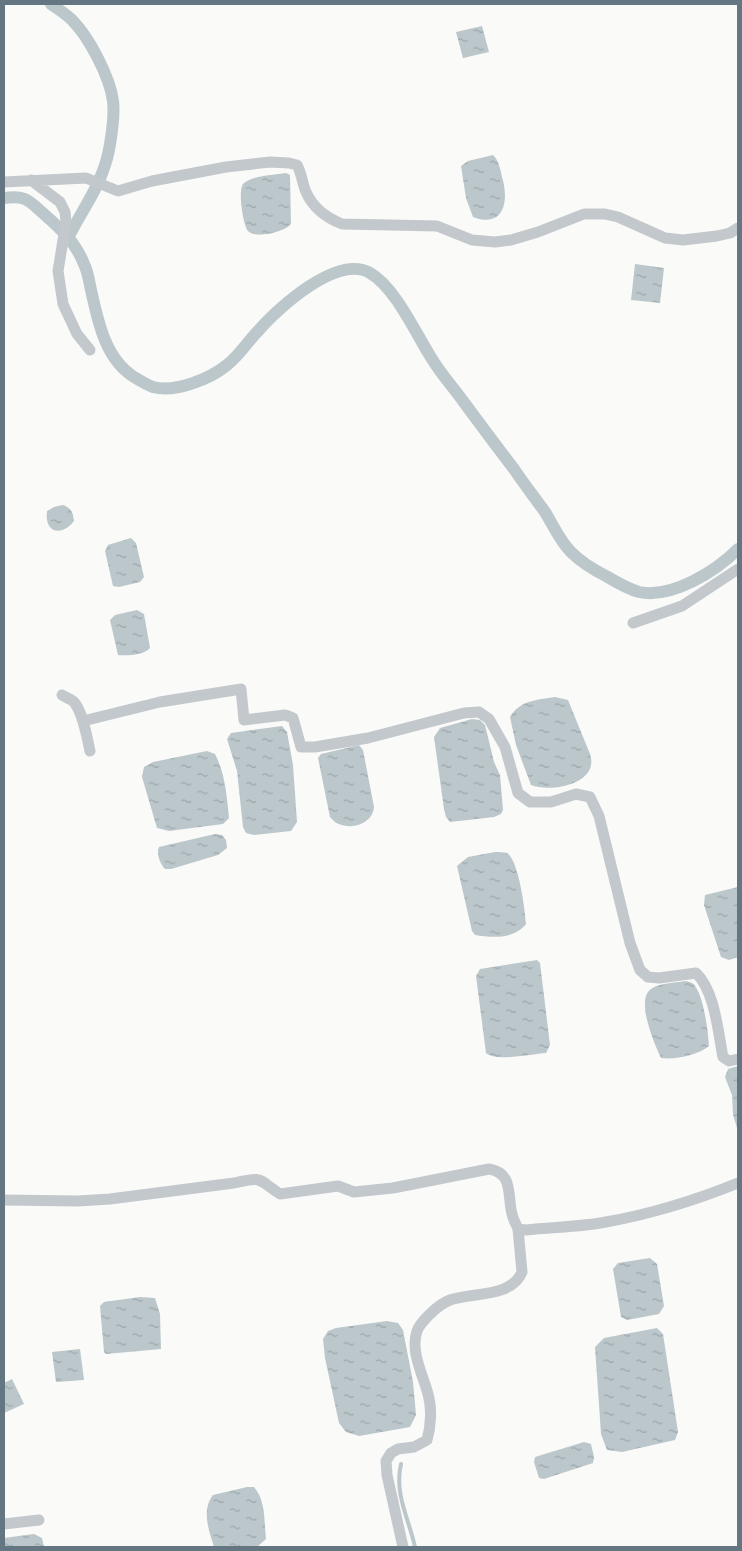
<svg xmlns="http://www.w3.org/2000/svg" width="742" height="1551" font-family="Commissioner,sans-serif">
  <defs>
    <pattern id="water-ripples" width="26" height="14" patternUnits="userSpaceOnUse" patternTransform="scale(1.25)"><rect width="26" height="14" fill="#bbc7cb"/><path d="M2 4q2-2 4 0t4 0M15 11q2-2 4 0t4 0" fill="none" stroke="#9ca6aa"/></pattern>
  </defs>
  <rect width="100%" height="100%" fill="#fafaf8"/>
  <!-- water -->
  <path fill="url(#water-ripples)" d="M482,26l7,26 -26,6 -7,-26z
    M493,155c6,6 7,13 9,22 7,23 3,52 -29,40l-7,-19 -5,-32 7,-5z
    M286,173l4,2 1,49c-6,8 -36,15 -43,7 -5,-6 -11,-43 -4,-48 11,-8 30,-8 42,-10z
    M635,264l29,4 -4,35 -29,-3z
    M63,505c8,3 10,7 11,16 -12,16 -30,12 -27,-10l7,-4z
    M131,538l5,5 8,34 -4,5 -21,5 -6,-1 -8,-35 3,-6z
    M137,610l7,4 6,34c-6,7 -23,8 -32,7l-8,-35 5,-5z
    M555,697l13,3 22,54c10,30 -39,39 -59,31l-15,-40 -6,-28c10,-17 27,-17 45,-20z
    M472,719l8,1 5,5 9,37 6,13 3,35 -2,4 -7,3 -44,5 -4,-5 -2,-8 -10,-72 6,-9z
    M282,726l5,6 6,33 4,57 -6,9 -37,4 -8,-2 -3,-6 -6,-56 -10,-32 4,-6z
    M359,745l4,5 11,57c-1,16 -21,23 -35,17 -4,-1 -6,-4 -9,-7l-12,-59 3,-4z
    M207,751l8,3c10,19 12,43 14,64l-6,6 -54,7 -12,-3 -15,-51 2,-10 9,-5z
    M215,834l7,1 4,5 1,8 -9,7 -47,14h-6c-5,-5 -9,-16 -6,-22z
    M495,852c3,0 9,0 12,1 12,8 18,57 19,71 -12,15 -33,14 -51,11l-3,-4 -15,-65 11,-9z
    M738,887v70l-9,3 -8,-3 -17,-52 1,-10z
    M537,960l3,3 10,82 -4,8c-14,1 -50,9 -60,0l-10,-77 4,-7z
    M685,981c4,1 8,1 10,5 9,12 13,45 14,60 -11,9 -33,14 -48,12 -6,-13 -26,-58 -10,-69 8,-6 24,-6 34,-8z
    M738,1066v65l-5,-16 -1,-20 -7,-18 3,-8z
    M650,1258l7,6 7,42 -5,8 -32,6 -6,-3 -8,-48 5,-6z
    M140,1297l15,1 5,16 1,35 -55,5 -2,-2 -4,-46 4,-4z
    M387,1321l11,2 5,7 10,52 3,33 -6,12 -51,9 -13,-4 -7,-9 -14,-65 -2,-19 5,-8 8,-3z
    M657,1328l6,6 15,98 -3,8 -53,12 -15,-2 -6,-16 -6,-87 9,-9z
    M80,1349l4,31 -28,2 -4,-30z
    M12,1379l12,25 -20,9v-30z
    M584,1442l7,2 3,13 -1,6 -49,16 -5,-1 -5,-16 1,-5z
    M247,1487h7c12,14 10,34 12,52l-9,8h-43c-5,-17 -13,-36 -1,-52z
    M34,1534l8,4 2,9h-40v-9z"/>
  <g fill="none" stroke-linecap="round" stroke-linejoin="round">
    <!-- stream -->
    <path stroke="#bbc7cb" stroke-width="4" d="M401,1464c-7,30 8,55 14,83"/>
    <!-- canal -->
    <path stroke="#bbc7cb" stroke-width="12" d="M51,4c7,5 15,10 21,16 17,17 38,57 41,81 2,15 -3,50 -8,64 -8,26 -24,47 -36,71
      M4,198c23,-3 25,3 41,17 16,14 31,28 39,49 4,8 5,17 7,26 7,31 14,69 43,87 5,3 13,8 19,10 22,6 57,-8 74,-22 13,-10 21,-24 32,-35 20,-23 79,-76 111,-57 25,14 46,61 62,86 9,15 21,28 31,42 17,23 34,46 51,68 10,15 21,29 31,43 8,13 15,29 26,40 10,10 23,18 35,24 10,6 22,13 33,16 33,7 77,-21 99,-43"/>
    <!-- minor -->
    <path stroke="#c3c8cc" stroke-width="11" d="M31,180l29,22 5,10 1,10 -8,49 5,33 14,30 13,16
      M4,182l82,-4 32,13 34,-10 74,-14 44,-5 19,1 8,2c5,9 5,18 9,27 7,16 21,26 36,32l95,2 35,14 23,2 16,-2 27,-8 46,-18h21l13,3 47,21 18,2 34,-4 13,-3 8,-5
      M633,623l49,-17 56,-37
      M62,695c3,2 8,4 11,6 10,10 14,37 17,50
      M83,721l77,-19 81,-13 3,31 41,-5 8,3 8,29h14l53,-9 96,-25 15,-1 10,7 16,28 13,46 12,9h21l25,-8 14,3 9,19 31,127 10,27 8,7 11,1 37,-5c19,18 22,59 27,84l6,4 9,-2
      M4,1200l74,1 32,-2 124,-16c30,-7 23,-4 46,11l58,-8 16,6 39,-4 96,-19c25,4 18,27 23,45 1,5 4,10 6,15l8,1c25,-3 55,-3 80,-8 45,-8 90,-22 132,-39
      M4,1524l35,-4
      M403,1547l-16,-72 -1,-14 5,-8 7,-4 16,-2 13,-7c4,-14 5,-32 1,-46 -5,-19 -18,-43 -11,-63 2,-6 7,-11 12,-16 6,-6 13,-12 21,-15 23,-8 61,-2 72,-28l-4,-43"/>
  </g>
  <!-- border -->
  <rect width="742" height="1551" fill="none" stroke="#657683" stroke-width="10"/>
</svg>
